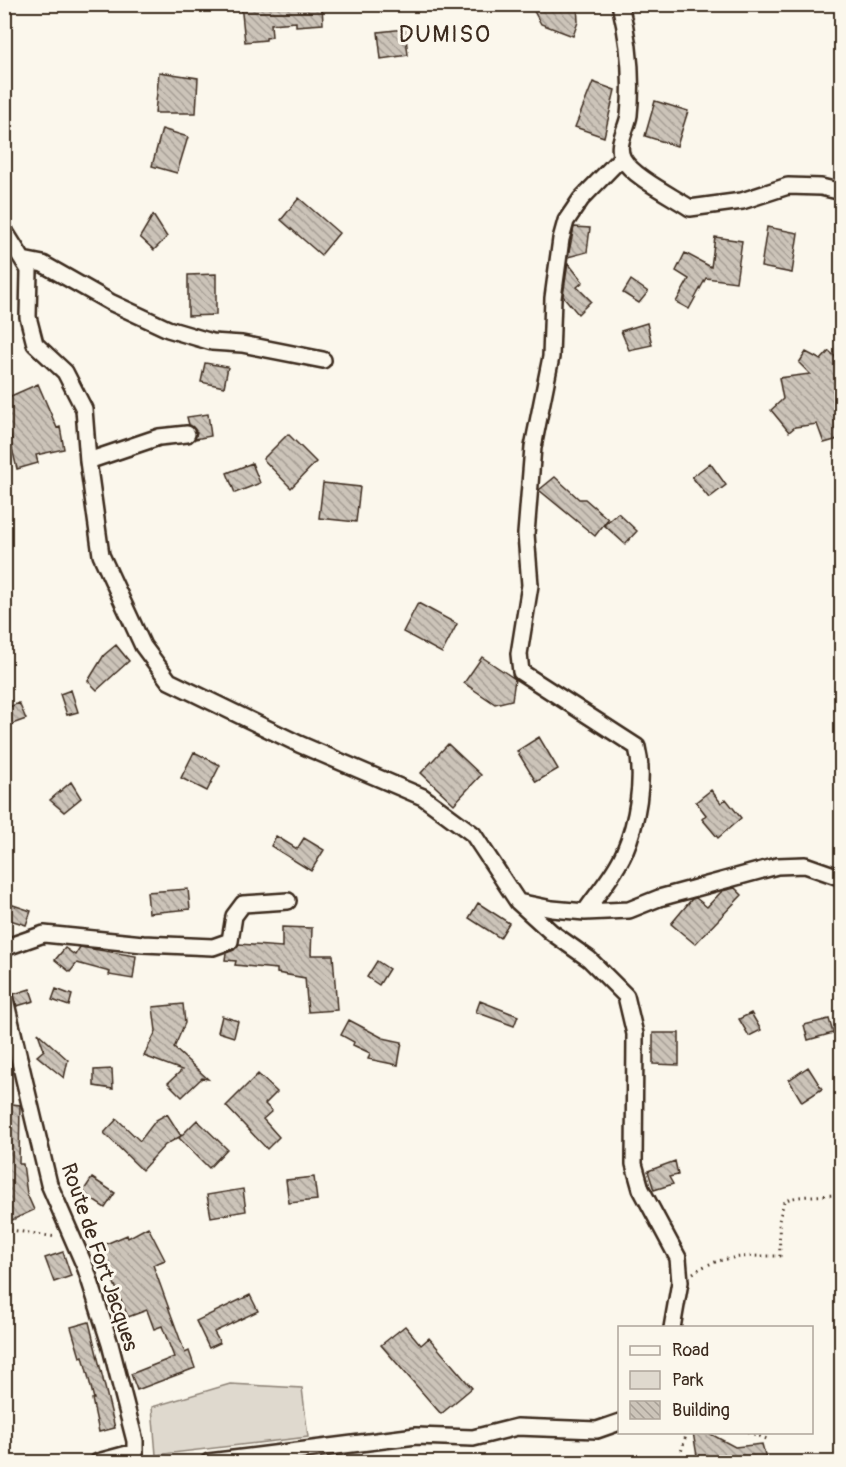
<svg xmlns="http://www.w3.org/2000/svg" width="846" height="1467" font-family="Pangolin,sans-serif">
  <defs>
    <pattern id="building-back-hatch" width="6" height="6" patternUnits="userSpaceOnUse" patternTransform="scale(1.5)"><rect width="6" height="6" fill="#ccc4b9"/><path d="M-1 5l2 2M0 0l6 6M5-1l2 2" fill="none" stroke="#a79f96"/></pattern>
  </defs>
  <rect width="100%" height="100%" fill="#fbf7ec"/>
  <filter id="ink" filterUnits="userSpaceOnUse"><feTurbulence type="fractalNoise" baseFrequency=".0167" numOctaves="2"/><feDisplacementMap in="SourceGraphic" scale="12" xChannelSelector="R" yChannelSelector="G"/><feConvolveMatrix kernelMatrix="1 2 1 2 8 2 1 2 1" color-interpolation-filters="sRGB"/></filter>
  <g filter="url(#ink)">
    <!-- green -->
    <path fill="#dfd9ce" stroke="#8d8276" stroke-width="1.5" d="M230,1384l72,4 6,49 -152,18 -4,-48z"/>
    <!-- building -->
    <path fill="url(#building-back-hatch)" stroke="#3b2a1e" stroke-width="1.5" d="M241,4h81l1,20 -27,2v-4l-25,2 1,13 -6,1v2l-21,2z
      M530,4h47l1,18 -5,14 -32,-12z
      M405,29l3,26 -27,4 -3,-27z
      M159,72l39,6 -2,35h-41z
      M593,82l22,8 -11,47 -29,-10z
      M655,101l33,10 -11,35 -32,-10z
      M162,129l26,8 -11,36 -25,-7z
      M299,198l40,35 -18,22 -40,-35z
      M153,215l14,22 -13,13 -14,-13z
      M574,227l16,1 -3,24 -19,5z
      M767,227l31,6 -6,40 -31,-6z
      M715,237l27,4 -6,41 -30,-4 -17,31 -13,-7 13,-23 -13,-8 9,-18 26,14z
      M568,263l15,19 -6,5 14,14 -13,13 -15,-18z
      M216,274v41l-28,1v-41z
      M631,280l17,12 -9,11 -16,-10z
      M647,323l5,22 -23,5 -8,-19z
      M829,351l13,12v75l-18,5 -7,-19 -22,3 -6,5 -18,-22 12,-11 -4,-21 31,-4 -11,-11 7,-11 15,8z
      M205,363l23,4 -4,20 -23,-5z
      M38,384l19,44 3,-1 4,22 -28,6 2,8 -21,6 -7,-29 2,-1 -8,-17v-23z
      M208,414l3,22 -16,3 2,-7 -8,-7 -2,-8z
      M288,434l28,28 -25,26 -28,-29z
      M252,463l8,20 -25,10 -8,-20z
      M710,463l16,22 -17,13 -17,-21z
      M555,477l24,22h6l23,20 -13,17 -56,-46z
      M323,483l37,4 -4,35 -37,-4z
      M618,513l19,18 -12,13 -21,-19z
      M418,603l39,21 -15,29 -39,-21z
      M116,645l13,16 -32,29 -9,-9 16,-26z
      M482,657l33,22 -3,21 -17,4 -31,-21z
      M71,690l7,22 -11,3 -7,-21z
      M19,703l7,16 -22,8v-18z
      M539,737l19,32 -22,13 -19,-31z
      M448,744l33,31 -27,29 -33,-31z
      M194,752l26,13 -13,26 -26,-13z
      M71,782l10,16 -17,14 -14,-12z
      M711,790l10,13 5,-4 15,19 -23,20 -16,-19 4,-4 -10,-13z
      M276,836l21,13 7,-11 20,12 -13,21 -40,-25z
      M735,888l7,7 -47,49 -24,-20 21,-25 4,-1 11,9 15,-16z
      M188,889l2,20 -41,4 -2,-21z
      M4,902l27,9 -5,14 -22,-7z
      M478,903l31,20 -9,15 -31,-20z
      M282,927l30,1 -1,27h22l4,55 -29,2 -3,-34 -28,-5v-4l-42,-4 1,-4 -11,-1 1,-7 8,-3 5,-6 43,3z
      M80,947l56,9 -3,23 -24,-4 1,-3 -33,-9 -7,9 -15,-12 10,-12 10,7z
      M377,961l12,8 -10,16 -12,-8z
      M30,989l4,12 -17,5 -3,-12z
      M56,989l16,6 -3,11 -17,-6z
      M480,1001l38,15 -4,10 -38,-14z
      M183,1004l2,19 -11,25 34,31 -6,-1 -20,19 -14,-14 14,-13 -38,-14 12,-25 -3,-24z
      M751,1013l10,17 -12,6 -10,-17z
      M222,1016l16,5 -4,16 -16,-5z
      M829,1019l4,14 -25,7 -4,-15z
      M349,1020l34,18 19,4 -4,23 -30,-6 2,-6 -17,-8 1,-3 -13,-7z
      M38,1033l30,27 -4,18 -27,-22 7,-6z
      M653,1033h26v32l-26,-1z
      M808,1067l14,22 -20,13 -13,-22z
      M112,1069l1,20 -19,-3v-16z
      M258,1074l19,18 -12,12 7,7 -9,8 16,18 -12,12 -41,-43z
      M4,1103l16,2 -1,59h4l4,30 7,16 -24,11 -6,-14z
      M167,1114l14,22 -16,9 -23,25 -38,-37 13,-14 23,22 16,-21z
      M197,1120l30,29 -18,19 -30,-30z
      M675,1161l3,14 -9,2 4,7 -19,6 -6,-19z
      M314,1177l3,23 -28,3 -3,-23z
      M92,1178l23,15 -10,15 -23,-15z
      M243,1189l3,22 -35,6 -4,-22z
      M148,1227l17,33 -12,5 32,88 4,-2 6,17 -58,22 -6,-16 43,-17 -12,-31 -8,3 -7,-19 -19,7 -29,-70 28,-12 1,3z
      M63,1252l8,24 -17,6 -9,-24z
      M250,1295l8,16 -44,21 6,11 -11,5 -13,-27z
      M89,1322l26,106 -16,4 -7,-33h2l-11,-43 -3,1 -9,-30z
      M405,1326l16,19 8,-7 43,50 -31,26 -60,-69z
      M693,1432h14l28,15 27,-3 5,18h-69z"/>
    <g fill="none" stroke-linecap="round" stroke-linejoin="round">
      <defs>
        <path id="minor" d="M620,4c9,37 13,73 9,111 -2,14 -14,30 -6,44 10,18 49,37 67,49l52,-7 46,-15 33,1 21,5
          M4,230l25,40 -1,47 7,27 30,28 19,37 4,52 13,94 42,91 26,35 130,63 124,53 50,37 45,68 33,30 38,27 37,37 9,38 -1,130 7,25 37,69 2,24 -8,46
          M23,260l20,4 67,38 58,27 44,13 30,2 81,16
          M88,461l71,-24 28,-3
          M518,902l34,7 33,3 44,-2 30,-12 118,-32 28,-1 37,13
          M585,912c12,-18 30,-38 39,-59 13,-30 21,-74 13,-106l-116,-75 -2,-18 11,-69 -4,-51 7,-87 18,-90 2,-59 8,-59 5,-18 15,-22 41,-42
          M4,948l40,-14 99,10 70,3 17,-6 4,-25 9,-12 45,-3
          M4,995l45,189 37,85 24,75 25,97v21
          M98,1462l37,-10
          M209,1462l207,-26 57,2 44,-11 80,3 23,-8"/>
      </defs>
      <!-- minor casing -->
      <use href="#minor" stroke="#3b2a1e" stroke-width="20"/>
      <!-- path -->
      <path stroke="#3b2a1e" stroke-width="3" stroke-dasharray="1.5 4.5" stroke-linecap="butt" d="M4,1229l52,8
        M693,1273c26,-18 55,-17 87,-17l-1,-35 5,-20c14,-7 40,-4 58,-7
        M748,1432l19,7
        M540,1462h1
        M678,1462l9,-30"/>
      <!-- minor -->
      <use href="#minor" stroke="#fbf7ec" stroke-width="15"/>
    </g>
  </g>
  <g text-anchor="middle" stroke-width="6" stroke-linejoin="round" paint-order="stroke">
    <!-- street labels -->
    <g font-size="21" fill="#3b2a1e" stroke="#fbf7ec">
      <text transform="translate(100 1257) rotate(71)" y="7">Route de Fort Jacques</text>
    </g>
    <!-- quarter labels -->
    <g font-size="24" letter-spacing="1.5" fill="#3b2a1e" stroke="#fbf7ec">
      <text x="445" y="42">DUMISO</text>
    </g>
  </g>
  <!-- margin -->
  <rect width="846" height="1467" fill="none" stroke="#fbf7ec" stroke-width="24"/>
  <rect x="12" y="12" width="822" height="1443" fill="none" stroke="#3b2a1e" stroke-width="2" filter="url(#ink)"/>
  <!-- legend -->
  <rect x="618" y="1326" width="195" height="108" fill="#fbf7ec" stroke="#aea59a" stroke-width="1.5"/>
  <rect x="630" y="1346" width="30" height="9" fill="#fbf7ec" stroke="#aea59a" stroke-width="1.5"/>
  <text x="672" y="1356" font-size="18" fill="#3b2a1e">Road</text>
  <rect x="630" y="1371" width="30" height="18" fill="#dfd9ce" stroke="#aea59a" stroke-width="1.5"/>
  <text x="672" y="1386" font-size="18" fill="#3b2a1e">Park</text>
  <rect x="630" y="1401" width="30" height="18" fill="url(#building-back-hatch)" stroke="#aea59a" stroke-width="1.5"/>
  <text x="672" y="1416" font-size="18" fill="#3b2a1e">Building</text>
</svg>
